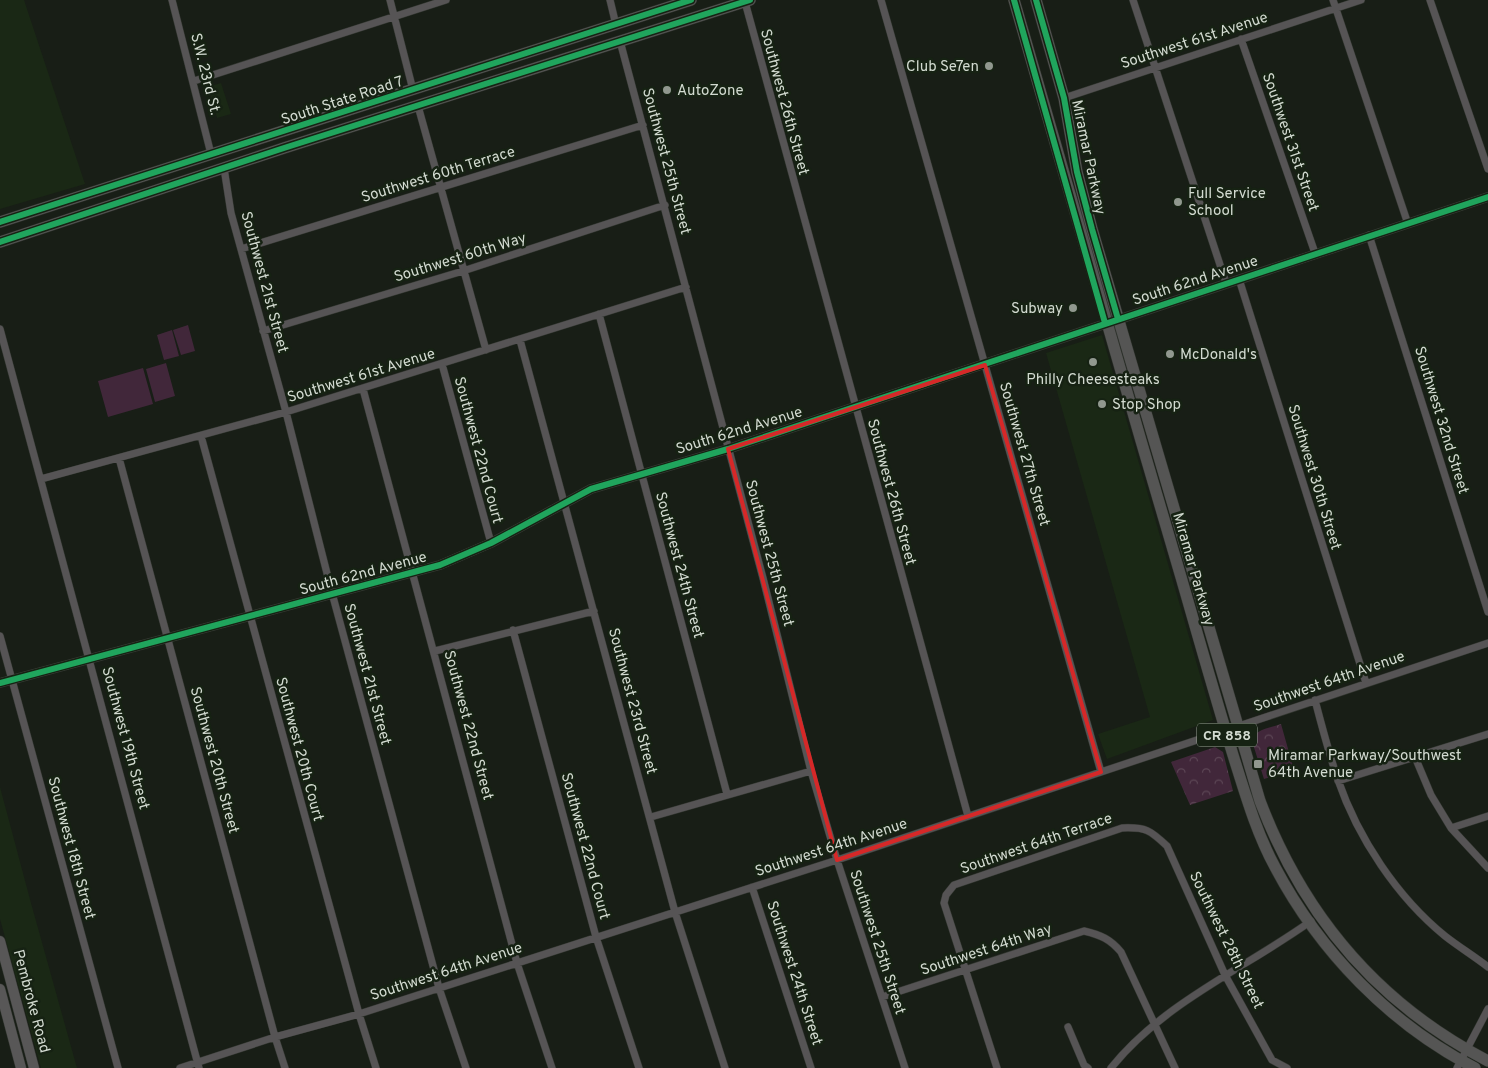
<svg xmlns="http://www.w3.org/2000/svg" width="1488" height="1068" font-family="Overpass,sans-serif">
  <defs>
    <pattern id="park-crowns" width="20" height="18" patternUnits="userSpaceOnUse" patternTransform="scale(1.25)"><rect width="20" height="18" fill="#41273a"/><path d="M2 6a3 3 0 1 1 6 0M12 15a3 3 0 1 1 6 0" fill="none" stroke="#5c4655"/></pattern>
  </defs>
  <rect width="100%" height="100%" fill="#181e16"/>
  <!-- built -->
  <path fill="#1a2815" d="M0,0h24l61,184 -85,25z
    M221,83l10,31 -14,4 -9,-31z
    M1102,335l111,385 -106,39 -9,-25 52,-17 -104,-364z
    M0,787l31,116 46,165h-36l-41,-149z"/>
  <!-- green -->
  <path fill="#41273a" d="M188,325l7,26 -14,4 -8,-25z
    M172,330l7,26 -15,4 -7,-25z
    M166,363l9,33 -20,6 -9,-33z
    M143,368l10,36 -45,13 -10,-36z"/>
  <!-- park -->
  <path fill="url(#park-crowns)" d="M1281,724l13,46 -30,9 -12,-38c2,-12 18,-13 29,-17z
    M1215,747l8,5 10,39 -43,14 -19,-43z"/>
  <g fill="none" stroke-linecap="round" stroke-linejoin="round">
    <defs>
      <path id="minor" d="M172,0l39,154
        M390,0l23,90
        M610,0l6,25
        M881,0l220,772
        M1133,0l93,283
        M1333,0l75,224
        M1430,0l58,169
        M745,2l223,814
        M1241,39l74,214
        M620,41l143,537 48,193 26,89 68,208
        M194,81l252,-81
        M1064,98l297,-98
        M418,106l68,244
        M224,168l7,45 55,199 46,181 107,395 27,80
        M1369,235l119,377
        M241,249l402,-124
        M1239,279l127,404
        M599,314l128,480
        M0,329l199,739
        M263,331l200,-60 202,-66
        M520,340l155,572 50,156
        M442,364l49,179
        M363,389l154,574 35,105
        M201,436l158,578 17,54
        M119,458l156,579 10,31
        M41,479l245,-67 400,-125
        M513,630l83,307 43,131
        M0,636l118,432
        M435,651l159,-40
        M1315,700c7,27 14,54 23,80 20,58 59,117 107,156 14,11 29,20 43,31
        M1415,757l16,38 20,33 37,40
        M1338,781l150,-47
        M651,817l160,-46
        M1451,828l37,-12
        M752,887l59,181
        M882,997l202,-66c17,4 26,8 37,21l54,116
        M1068,1027l16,38 4,3
        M180,1068l95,-31 84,-23 478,-154 651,-217
        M997,1068l-53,-165 2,-8 8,-10 168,-57c24,-1 28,2 45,18l58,129 47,85 15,8
        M1111,1068c53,-66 133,-99 200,-147
        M1457,1068l31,-59"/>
      <path id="tertiary" d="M0,683l440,-118 51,-22 100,-54 137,-40 760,-252"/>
      <path id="secondary" d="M0,941l34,127
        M0,989l21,79"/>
      <path id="primary" d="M1014,0c56,192 110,385 167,577 17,59 34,119 52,178 12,38 23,77 42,112 45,85 115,157 200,201
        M1036,0l28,98 13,74 15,57 168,572c44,116 118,203 228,260
        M0,222l691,-222
        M0,242l284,-94 466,-148"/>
    </defs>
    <!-- minor casing -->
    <use href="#minor" stroke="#333731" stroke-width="8"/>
    <!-- tertiary casing -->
    <use href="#tertiary" stroke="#333731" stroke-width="10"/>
    <!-- secondary casing -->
    <use href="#secondary" stroke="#333731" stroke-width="11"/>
    <!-- primary casing -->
    <use href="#primary" stroke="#333731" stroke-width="12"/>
    <!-- minor -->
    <use href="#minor" stroke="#565455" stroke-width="7"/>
    <!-- tertiary -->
    <use href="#tertiary" stroke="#565455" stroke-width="9"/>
    <!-- secondary -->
    <use href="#secondary" stroke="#585757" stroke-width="10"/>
    <!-- primary -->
    <use href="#primary" stroke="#555554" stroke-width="11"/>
    <defs>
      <path id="cycleway" d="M1014,0l91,323
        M1036,0l28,98 13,74 15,57 26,90
        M0,222l691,-222
        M0,242l284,-94 466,-148
        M0,683l440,-118 51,-22 100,-54 137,-40 760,-252"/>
    </defs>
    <!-- cycleway casing -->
    <use href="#cycleway" stroke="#162213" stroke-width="9"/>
    <!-- cycleway -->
    <use href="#cycleway" stroke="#20a55d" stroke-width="6"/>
  </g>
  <!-- marked area -->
  <path fill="none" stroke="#d62828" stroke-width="4" stroke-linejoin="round" d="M985,365l116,407 -264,88 -109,-411z"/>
  <!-- markers -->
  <g fill="#91988f" stroke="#162213" stroke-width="2">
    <circle cx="989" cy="66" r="5"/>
    <circle cx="667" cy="90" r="5"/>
    <circle cx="1178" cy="202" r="5"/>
    <circle cx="1073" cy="308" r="5"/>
    <circle cx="1170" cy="354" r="5"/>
    <circle cx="1093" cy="362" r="5"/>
    <circle cx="1102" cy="404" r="5"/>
    <rect x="1253" y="759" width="10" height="10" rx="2.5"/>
  </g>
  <g text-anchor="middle" stroke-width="5" stroke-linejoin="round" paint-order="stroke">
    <!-- shield labels -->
    <rect fill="#162213" stroke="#9aa397" stroke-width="1" x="1197" y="723.5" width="60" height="23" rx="4"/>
    <g font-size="14" font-weight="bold" fill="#d2dad0">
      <text x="1227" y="740">CR 858</text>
    </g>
    <!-- street labels -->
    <g font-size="15" fill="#d2dad0" stroke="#162213">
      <text transform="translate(1194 40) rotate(-18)" y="5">Southwest 61st Avenue</text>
      <text transform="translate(206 74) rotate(76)" y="5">S.W. 23rd St.</text>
      <text transform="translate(342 100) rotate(-18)" y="5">South State Road 7</text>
      <text transform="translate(785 102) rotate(75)" y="5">Southwest 26th Street</text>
      <text transform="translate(1291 142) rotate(71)" y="5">Southwest 31st Street</text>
      <text transform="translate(1089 157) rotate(78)" y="5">Miramar Parkway</text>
      <text transform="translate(667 161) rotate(75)" y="5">Southwest 25th Street</text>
      <text transform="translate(438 174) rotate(-17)" y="5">Southwest 60th Terrace</text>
      <text transform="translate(460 257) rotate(-17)" y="5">Southwest 60th Way</text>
      <text transform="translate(1195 280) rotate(-18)" y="5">South 62nd Avenue</text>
      <text transform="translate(265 282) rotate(75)" y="5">Southwest 21st Street</text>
      <text transform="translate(361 375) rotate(-17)" y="5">Southwest 61st Avenue</text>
      <text transform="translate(1442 420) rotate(73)" y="5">Southwest 32nd Street</text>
      <text transform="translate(739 430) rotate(-17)" y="5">South 62nd Avenue</text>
      <text transform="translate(479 450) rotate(75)" y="5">Southwest 22nd Court</text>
      <text transform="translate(1025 454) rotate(74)" y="5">Southwest 27th Street</text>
      <text transform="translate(1315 477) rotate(73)" y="5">Southwest 30th Street</text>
      <text transform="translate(892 492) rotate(75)" y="5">Southwest 26th Street</text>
      <text transform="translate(770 553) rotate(75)" y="5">Southwest 25th Street</text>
      <text transform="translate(680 565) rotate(75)" y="5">Southwest 24th Street</text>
      <text transform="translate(1194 569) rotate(74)" y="5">Miramar Parkway</text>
      <text transform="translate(363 573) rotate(-15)" y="5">South 62nd Avenue</text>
      <text transform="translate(368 674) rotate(75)" y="5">Southwest 21st Street</text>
      <text transform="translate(1329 681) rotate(-19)" y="5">Southwest 64th Avenue</text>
      <text transform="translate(633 701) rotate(75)" y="5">Southwest 23rd Street</text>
      <text transform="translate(469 725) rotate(75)" y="5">Southwest 22nd Street</text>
      <text transform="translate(126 738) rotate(75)" y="5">Southwest 19th Street</text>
      <text transform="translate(300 749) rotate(75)" y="5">Southwest 20th Court</text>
      <text transform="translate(215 760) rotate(75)" y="5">Southwest 20th Street</text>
      <text transform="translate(1036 843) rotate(-19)" y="5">Southwest 64th Terrace</text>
      <text transform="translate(586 846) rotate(75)" y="5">Southwest 22nd Court</text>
      <text transform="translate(831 847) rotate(-18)" y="5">Southwest 64th Avenue</text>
      <text transform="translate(72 848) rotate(75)" y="5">Southwest 18th Street</text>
      <text transform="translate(1227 940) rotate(64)" y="5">Southwest 28th Street</text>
      <text transform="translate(878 942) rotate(72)" y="5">Southwest 25th Street</text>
      <text transform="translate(986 949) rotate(-18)" y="5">Southwest 64th Way</text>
      <text transform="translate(446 971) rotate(-18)" y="5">Southwest 64th Avenue</text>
      <text transform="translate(795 973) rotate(72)" y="5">Southwest 24th Street</text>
      <text transform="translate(32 1001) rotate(75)" y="5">Pembroke Road</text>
    </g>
    <!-- poi labels -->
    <g font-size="15" fill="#d2dad0" stroke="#162213" text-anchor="start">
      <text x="979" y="71" text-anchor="end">Club Se7en</text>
      <text x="677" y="95">AutoZone</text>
      <text x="1188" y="198">Full Service<tspan x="1188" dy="17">School</tspan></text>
      <text x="1063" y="313" text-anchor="end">Subway</text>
      <text x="1180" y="359">McDonald's</text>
      <text x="1093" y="384" text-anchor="middle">Philly Cheesesteaks</text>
      <text x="1112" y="409">Stop Shop</text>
      <text x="1268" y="760">Miramar Parkway/Southwest<tspan x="1268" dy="17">64th Avenue</tspan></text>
    </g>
  </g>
</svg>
